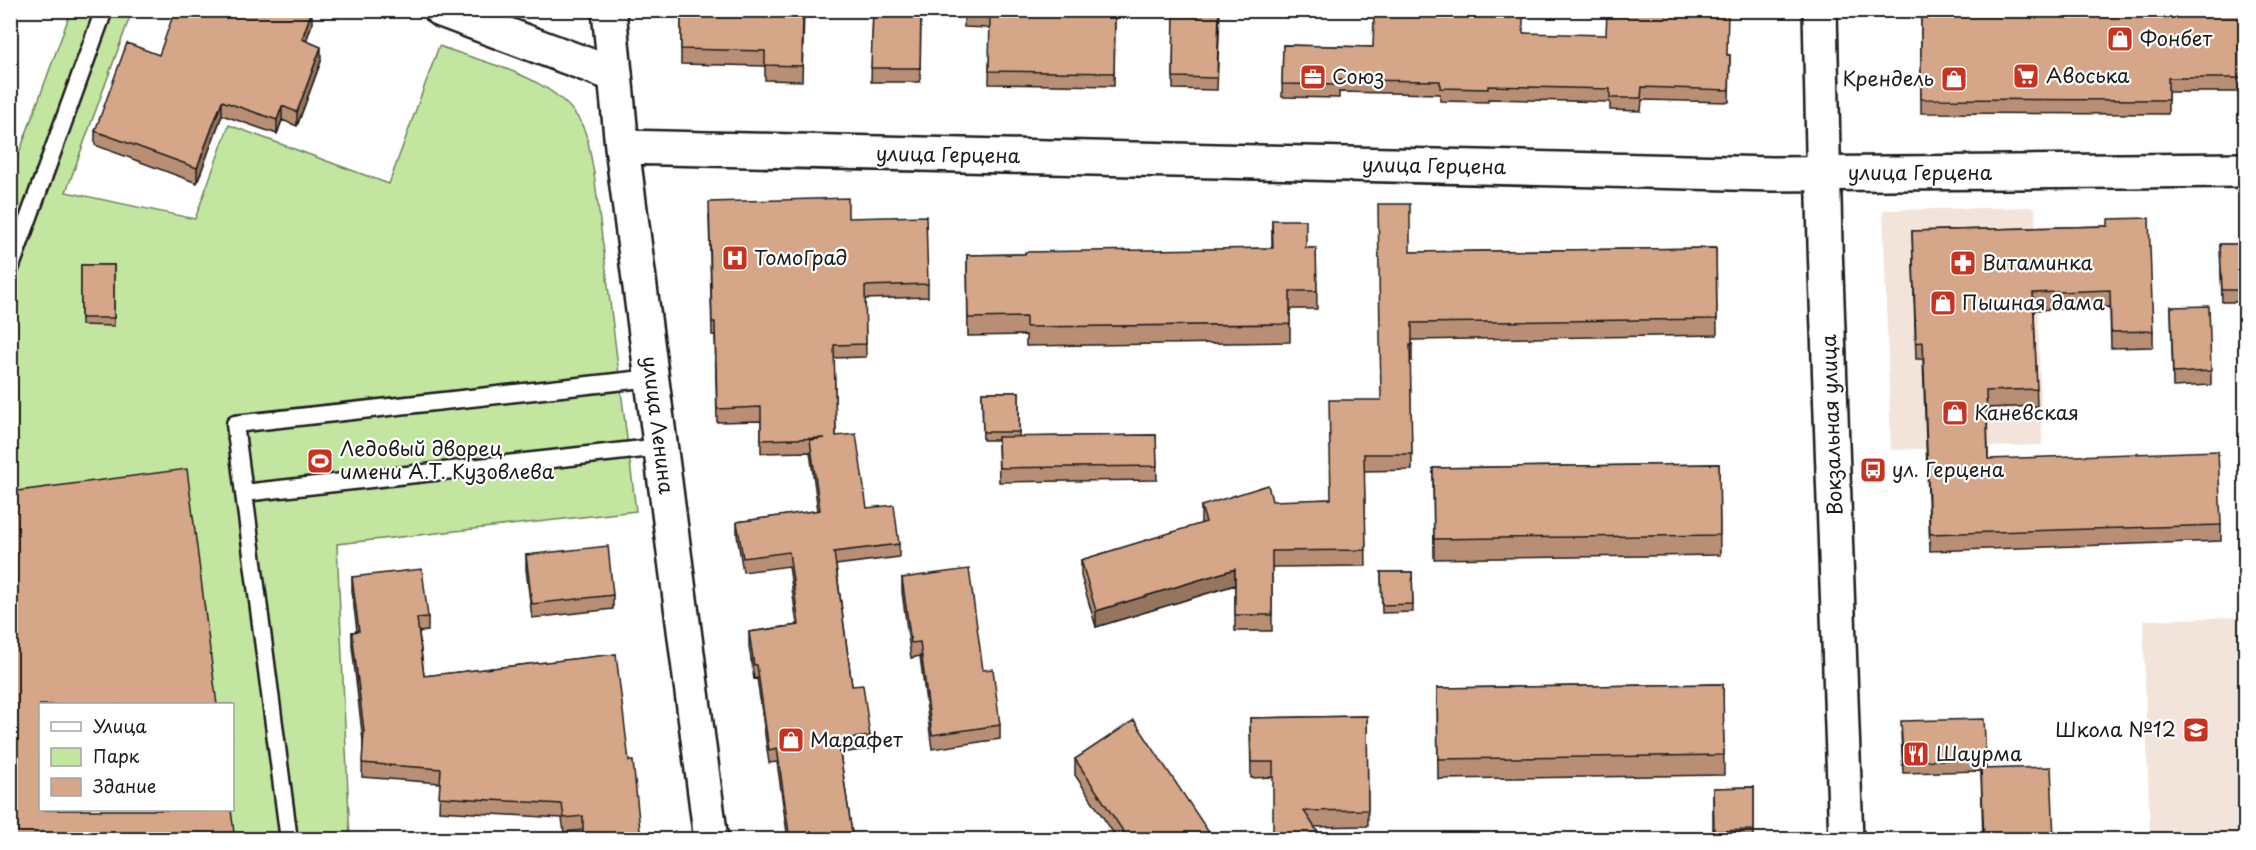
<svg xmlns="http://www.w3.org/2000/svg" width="2256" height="850" font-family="'Playpen Sans',sans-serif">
  <rect width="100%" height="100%" fill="#fff"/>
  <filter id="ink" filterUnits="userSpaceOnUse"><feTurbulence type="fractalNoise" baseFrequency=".0167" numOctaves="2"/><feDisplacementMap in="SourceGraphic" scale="12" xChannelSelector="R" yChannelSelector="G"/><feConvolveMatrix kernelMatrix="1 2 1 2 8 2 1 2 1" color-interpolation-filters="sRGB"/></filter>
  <g filter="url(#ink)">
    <!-- built -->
    <path fill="#f3e4db" d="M2035,207l7,238 -151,5 -8,-240z
      M2245,617v222h-95l-7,-219z"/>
    <!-- green -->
    <path fill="#c2e69f" stroke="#6f815e" stroke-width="1.5" fill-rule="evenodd" d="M71,11h61l-66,181 129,27 34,-94 160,59 50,-138c48,18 127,33 146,86 5,13 6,28 9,41l42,338 -299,33 13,295h-339l-1,-661zM40,704h192v106h-192z"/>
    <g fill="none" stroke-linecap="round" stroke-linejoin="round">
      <defs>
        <path id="lane" d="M10,269l94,-259
          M244,493l417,-46
          M289,840l-54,-416 417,-46"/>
        <path id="street" d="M441,10l174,65
          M1820,10l5,235 21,595"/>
        <path id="secondary" d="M609,10l13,137 89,693
          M622,147l1151,27 473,-4"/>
      </defs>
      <!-- lane casing -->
      <use href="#lane" stroke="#1c1c1c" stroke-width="21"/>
      <!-- street casing -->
      <use href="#street" stroke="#1c1c1c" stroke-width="38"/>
      <!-- secondary casing -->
      <use href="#secondary" stroke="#1c1c1c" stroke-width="38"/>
      <!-- lane -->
      <use href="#lane" stroke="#fff" stroke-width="16"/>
      <!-- street -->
      <use href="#street" stroke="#fff" stroke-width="33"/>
      <!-- secondary -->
      <use href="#secondary" stroke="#fff" stroke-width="33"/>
    </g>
    <!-- wall -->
    <path fill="#b88f75" stroke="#1c1c1c" stroke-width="1.5" d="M681,10h123l-2,71 -37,-1v-14l-84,-2z
      M873,10h48l-1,72h-49z
      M964,10l151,6 -1,70 -125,-2 1,-56 -26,-1z
      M1174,10h46l-3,80 -44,-1z
      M1921,10h325v82h-78v22l-247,-1z
      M312,24l-6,17 15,20 -24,65 -15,-6 -5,14 -55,-19 -25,68 -102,-38v-14l64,-76z
      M1523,33l207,22 -1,47 -87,-2 -1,11 -31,-1v-8l-122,-3v3l-48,-1v-7l-101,-2v6l-57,-1 1,-52 90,2z
      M709,215l139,3 80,66v13l-63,2 1,58 -32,1 2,78 31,72 32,36v13l-63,8 16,121 18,50v13l-30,4 13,87h-65l-11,-78 -8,1 -12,-85 -3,1 -5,-33v-14l48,-7 -8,-59 -46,6 -6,-37v-13l81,-11 -8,-59 -49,1v-32l-44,1 -2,-87h-3z
      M1272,220l34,28h10l1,61h-27v33l-264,4v-11l-58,1 -1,-81 58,-1 247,-6z
      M2108,226l45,105v16l-42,1 -1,-41 -76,3 3,96 -50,2 1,51 233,66v16l-291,10 -7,-192h-7l-4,-128z
      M2220,244h26v58h-24z
      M1716,248l1,87 -305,5v21h-2l2,109 -48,1 2,95 -94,1v64h-37v-46l-139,42 -15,-51v-16l120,-36v-18l130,-7 50,-99 29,-148z
      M81,265h33v61l-33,-1z
      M10,300h5l-1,86 -4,-1z
      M2171,307l40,64v14l-38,2z
      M982,392h37v45l137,-2 1,45 -158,2 -1,-42h-15z
      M1719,464l1,91 -286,4 -1,-91z
      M526,555l87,40v14l-81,9 -6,-49z
      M1381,572h31l1,40 -31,1z
      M352,577l76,40v14l-9,1 5,44 192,-22 -33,176 -19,2 -2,-14 -123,-7 1,-28 -78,-6 1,-36 -11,-95v-14l5,-1 -5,-40z
      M902,578l81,92 17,55v14l-68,10 -12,-93 -9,2 -9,-66z
      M1723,684l1,91 -286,4 -1,-91z
      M1367,716l1,110 -54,1 -41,-50 -22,1 -1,-60z
      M1901,733l85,26v10l68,71h-71l-2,-69 -78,2z
      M1075,759l139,81h-96l-43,-65z
      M1754,787v53h-41v-52z"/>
    <!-- shaded-wall -->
    <path fill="#96745f" stroke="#1c1c1c" stroke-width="1.5" d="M312,10v14l-10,30v-15z
      M321,47v14l-24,65v-14z
      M222,101v14l-25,68v-15z
      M282,106v14l-5,14v-14z
      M1235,569v16l-139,42v-16z"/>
    <!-- building -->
    <path fill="#d6a688" stroke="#1c1c1c" stroke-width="1.5" d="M175,10h137l-10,29 19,8 -24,65 -15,-6 -5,14 -55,-19 -25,67 -102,-37 32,-88 32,12z
      M681,10h122l-1,56 -37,-1v-14l-84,-2z
      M873,10h48l-1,58h-49z
      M964,10h142v6h9l-1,57 -125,-2 1,-56 -26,-1z
      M1174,10h45l-2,68 -44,-1z
      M1423,10h100v23l83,2 1,-25h121l-1,45h3l-1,35 -87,-3 -1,11h-31v-9l-122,-3v3l-48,-1v-7l-101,-1v5l-57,-1 1,-39 90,2 1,-31 49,1z
      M1921,10h325v68h-78v22l-247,-1z
      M848,198v20l78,-2 2,68 -63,2 1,58 -32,1 2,91 20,-2 11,74 27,-3 5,39 -65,8 18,134 11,-1 7,51 -32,4 15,100h-63l-13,-92 -8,2 -12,-85h-3l-5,-33 50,-7 -10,-73 -46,6 -6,-36 83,-12 -10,-70 15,-2 -64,2v-33l-44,2 -2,-87h-3l-3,-120z
      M1378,204h32v48l306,-4 1,71 -305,4v22h-2l2,109h-48l2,96 -94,1v64h-37v-46l-139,42 -15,-51 125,-38 -5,-16 67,-21 4,16 59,-2 -2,-99h52z
      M2149,218l4,113 -42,1 -1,-42 -77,3 4,96 -51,2 2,68 230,-8 3,74 -291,9 -7,-192 -7,1 -4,-112 196,-5v-7z
      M1272,220h34v28h10l1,43h-27v33l-264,3v-10l-58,1 -1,-63 58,-1v-2l248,-4z
      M2220,244h26v46h-24z
      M81,265h33v53h-33z
      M10,300h5l-1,71h-4z
      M2209,306l2,65 -38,2 -2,-66z
      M982,392h37v40h-36z
      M1156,435l1,31 -158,2 -1,-31z
      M1719,464l1,71 -286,4 -1,-71z
      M187,469l30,236h-177v105h191l4,30h-225v-348z
      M608,546l5,49 -81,9 -6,-49z
      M422,569l6,48 -11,1 7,58 192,-22 13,107h4l8,79h-58v-24l-19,2 -2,-14 -123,-7 2,-28 -79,-6 2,-32 -12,-99 7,-1 -7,-54z
      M969,569l14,101 10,-1 7,56 -68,10 -12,-93 -9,1 -9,-65z
      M1381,572h31l1,32 -31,1z
      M1723,684l1,71 -286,4 -1,-71z
      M1367,716l1,94 -64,1 19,29h-50v-78h-22l-1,-44z
      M1984,719l2,40 -83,2 -2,-40z
      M1134,720l80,120h-85l-54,-81z
      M2051,767l3,73h-70l-3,-71z
      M1754,787v43l-40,1 -1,-43z"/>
  </g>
  <!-- icons -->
  <defs>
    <symbol id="shop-square" viewBox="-11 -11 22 22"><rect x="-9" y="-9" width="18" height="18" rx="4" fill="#c8321e" stroke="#fff"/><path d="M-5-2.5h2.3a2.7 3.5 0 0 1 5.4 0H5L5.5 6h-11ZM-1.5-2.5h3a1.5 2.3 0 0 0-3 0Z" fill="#fff"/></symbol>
    <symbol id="supermarket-square" viewBox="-11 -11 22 22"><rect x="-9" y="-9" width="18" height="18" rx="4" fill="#c8321e" stroke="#fff"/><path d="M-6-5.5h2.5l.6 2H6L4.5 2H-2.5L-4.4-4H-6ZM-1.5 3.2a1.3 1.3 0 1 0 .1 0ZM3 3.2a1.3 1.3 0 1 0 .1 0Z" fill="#fff"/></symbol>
    <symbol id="office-square" viewBox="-11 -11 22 22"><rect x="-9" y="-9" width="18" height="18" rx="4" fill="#c8321e" stroke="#fff"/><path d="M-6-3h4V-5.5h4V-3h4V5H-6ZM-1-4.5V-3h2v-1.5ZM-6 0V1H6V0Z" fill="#fff"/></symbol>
    <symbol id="hospital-square" viewBox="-11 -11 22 22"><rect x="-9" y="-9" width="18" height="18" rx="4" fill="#c8321e" stroke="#fff"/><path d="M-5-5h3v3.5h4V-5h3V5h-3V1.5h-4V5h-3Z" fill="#fff"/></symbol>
    <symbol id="pharmacy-square" viewBox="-11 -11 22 22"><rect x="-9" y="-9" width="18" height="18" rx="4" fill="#c8321e" stroke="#fff"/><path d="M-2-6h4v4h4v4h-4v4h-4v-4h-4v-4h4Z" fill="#fff"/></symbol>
    <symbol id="stadium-square" viewBox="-11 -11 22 22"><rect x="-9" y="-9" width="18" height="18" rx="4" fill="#c8321e" stroke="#fff"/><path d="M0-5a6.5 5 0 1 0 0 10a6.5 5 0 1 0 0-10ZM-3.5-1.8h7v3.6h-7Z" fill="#fff"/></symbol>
    <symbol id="bus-square" viewBox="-11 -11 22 22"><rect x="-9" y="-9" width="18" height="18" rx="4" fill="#c8321e" stroke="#fff"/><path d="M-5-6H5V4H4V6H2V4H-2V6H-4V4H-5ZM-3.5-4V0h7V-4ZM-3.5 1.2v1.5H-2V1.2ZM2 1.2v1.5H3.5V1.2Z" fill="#fff"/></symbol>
    <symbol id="school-square" viewBox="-11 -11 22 22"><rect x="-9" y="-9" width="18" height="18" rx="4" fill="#c8321e" stroke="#fff"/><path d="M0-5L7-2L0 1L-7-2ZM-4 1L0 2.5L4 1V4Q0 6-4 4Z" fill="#fff"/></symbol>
    <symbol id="restaurant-square" viewBox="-11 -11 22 22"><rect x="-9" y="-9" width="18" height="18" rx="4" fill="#c8321e" stroke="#fff"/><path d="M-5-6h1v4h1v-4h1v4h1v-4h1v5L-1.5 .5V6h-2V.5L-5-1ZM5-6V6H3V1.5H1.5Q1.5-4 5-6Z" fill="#fff"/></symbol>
  </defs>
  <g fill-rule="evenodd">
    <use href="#shop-square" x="2105" y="24" width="30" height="30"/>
    <use href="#supermarket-square" x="2011" y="61" width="30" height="30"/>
    <use href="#office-square" x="1298" y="62" width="30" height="30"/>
    <use href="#shop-square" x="1939" y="64" width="30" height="30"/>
    <use href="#hospital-square" x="720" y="243" width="30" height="30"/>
    <use href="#pharmacy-square" x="1948" y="248" width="30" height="30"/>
    <use href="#shop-square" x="1928" y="288" width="30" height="30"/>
    <use href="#shop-square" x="1940" y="398" width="30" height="30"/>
    <use href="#stadium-square" x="305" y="446" width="30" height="30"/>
    <use href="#bus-square" x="1858" y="455" width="30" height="30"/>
    <use href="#school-square" x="2181" y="715" width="30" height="30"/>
    <use href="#shop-square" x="776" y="725" width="30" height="30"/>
    <use href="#restaurant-square" x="1901" y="739" width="30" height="30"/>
  </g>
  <g text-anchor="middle" stroke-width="4.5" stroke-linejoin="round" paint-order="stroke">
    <!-- poi labels -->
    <g font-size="20" fill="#1c1c1c" stroke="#fff" text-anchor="start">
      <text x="2140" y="46">Фонбет</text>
      <text x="2046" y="83">Авоська</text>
      <text x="1332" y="84">Союз</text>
      <text x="1934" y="86" text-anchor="end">Крендель</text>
      <text x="754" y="265">ТомоГрад</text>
      <text x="1982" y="270">Витаминка</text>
      <text x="1962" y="310">Пышная дама</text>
      <text x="1974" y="420">Каневская</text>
      <text x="340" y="456">Ледовый дворец<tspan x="340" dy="23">имени А.Т. Кузовлева</tspan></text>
      <text x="1892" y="477">ул. Герцена</text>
      <text x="2176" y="737" text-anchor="end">Школа №12</text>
      <text x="810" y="747">Марафет</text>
      <text x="1936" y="761">Шаурма</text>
    </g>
    <!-- street labels -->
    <g font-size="20" fill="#1c1c1c" stroke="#fff">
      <text transform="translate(948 155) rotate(1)" y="7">улица Герцена</text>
      <text transform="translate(1434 166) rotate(1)" y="7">улица Герцена</text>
      <text x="1920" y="180">улица Герцена</text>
      <text transform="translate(658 425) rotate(83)" y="7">улица Ленина</text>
      <text transform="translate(1832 425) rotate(-92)" y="7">Вокзальная улица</text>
    </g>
  </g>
  <!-- margin -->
  <rect width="2256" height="850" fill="none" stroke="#fff" stroke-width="36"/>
  <rect x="18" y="18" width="2220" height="814" fill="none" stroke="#1c1c1c" stroke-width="2" filter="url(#ink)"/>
  <!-- legend -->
  <rect x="39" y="703" width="195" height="108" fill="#ffffff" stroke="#a4a4a4" stroke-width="1.5"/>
  <rect x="51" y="722" width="30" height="9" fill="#ffffff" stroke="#a4a4a4" stroke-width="1.5"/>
  <text x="93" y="733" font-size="18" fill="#1c1c1c">Улица</text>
  <rect x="51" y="748" width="30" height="18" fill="#c2e69f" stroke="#a4a4a4" stroke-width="1.5"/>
  <text x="93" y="763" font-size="18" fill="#1c1c1c">Парк</text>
  <rect x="51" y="778" width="30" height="18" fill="#d6a688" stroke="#a4a4a4" stroke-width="1.5"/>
  <text x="93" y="793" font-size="18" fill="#1c1c1c">Здание</text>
</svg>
